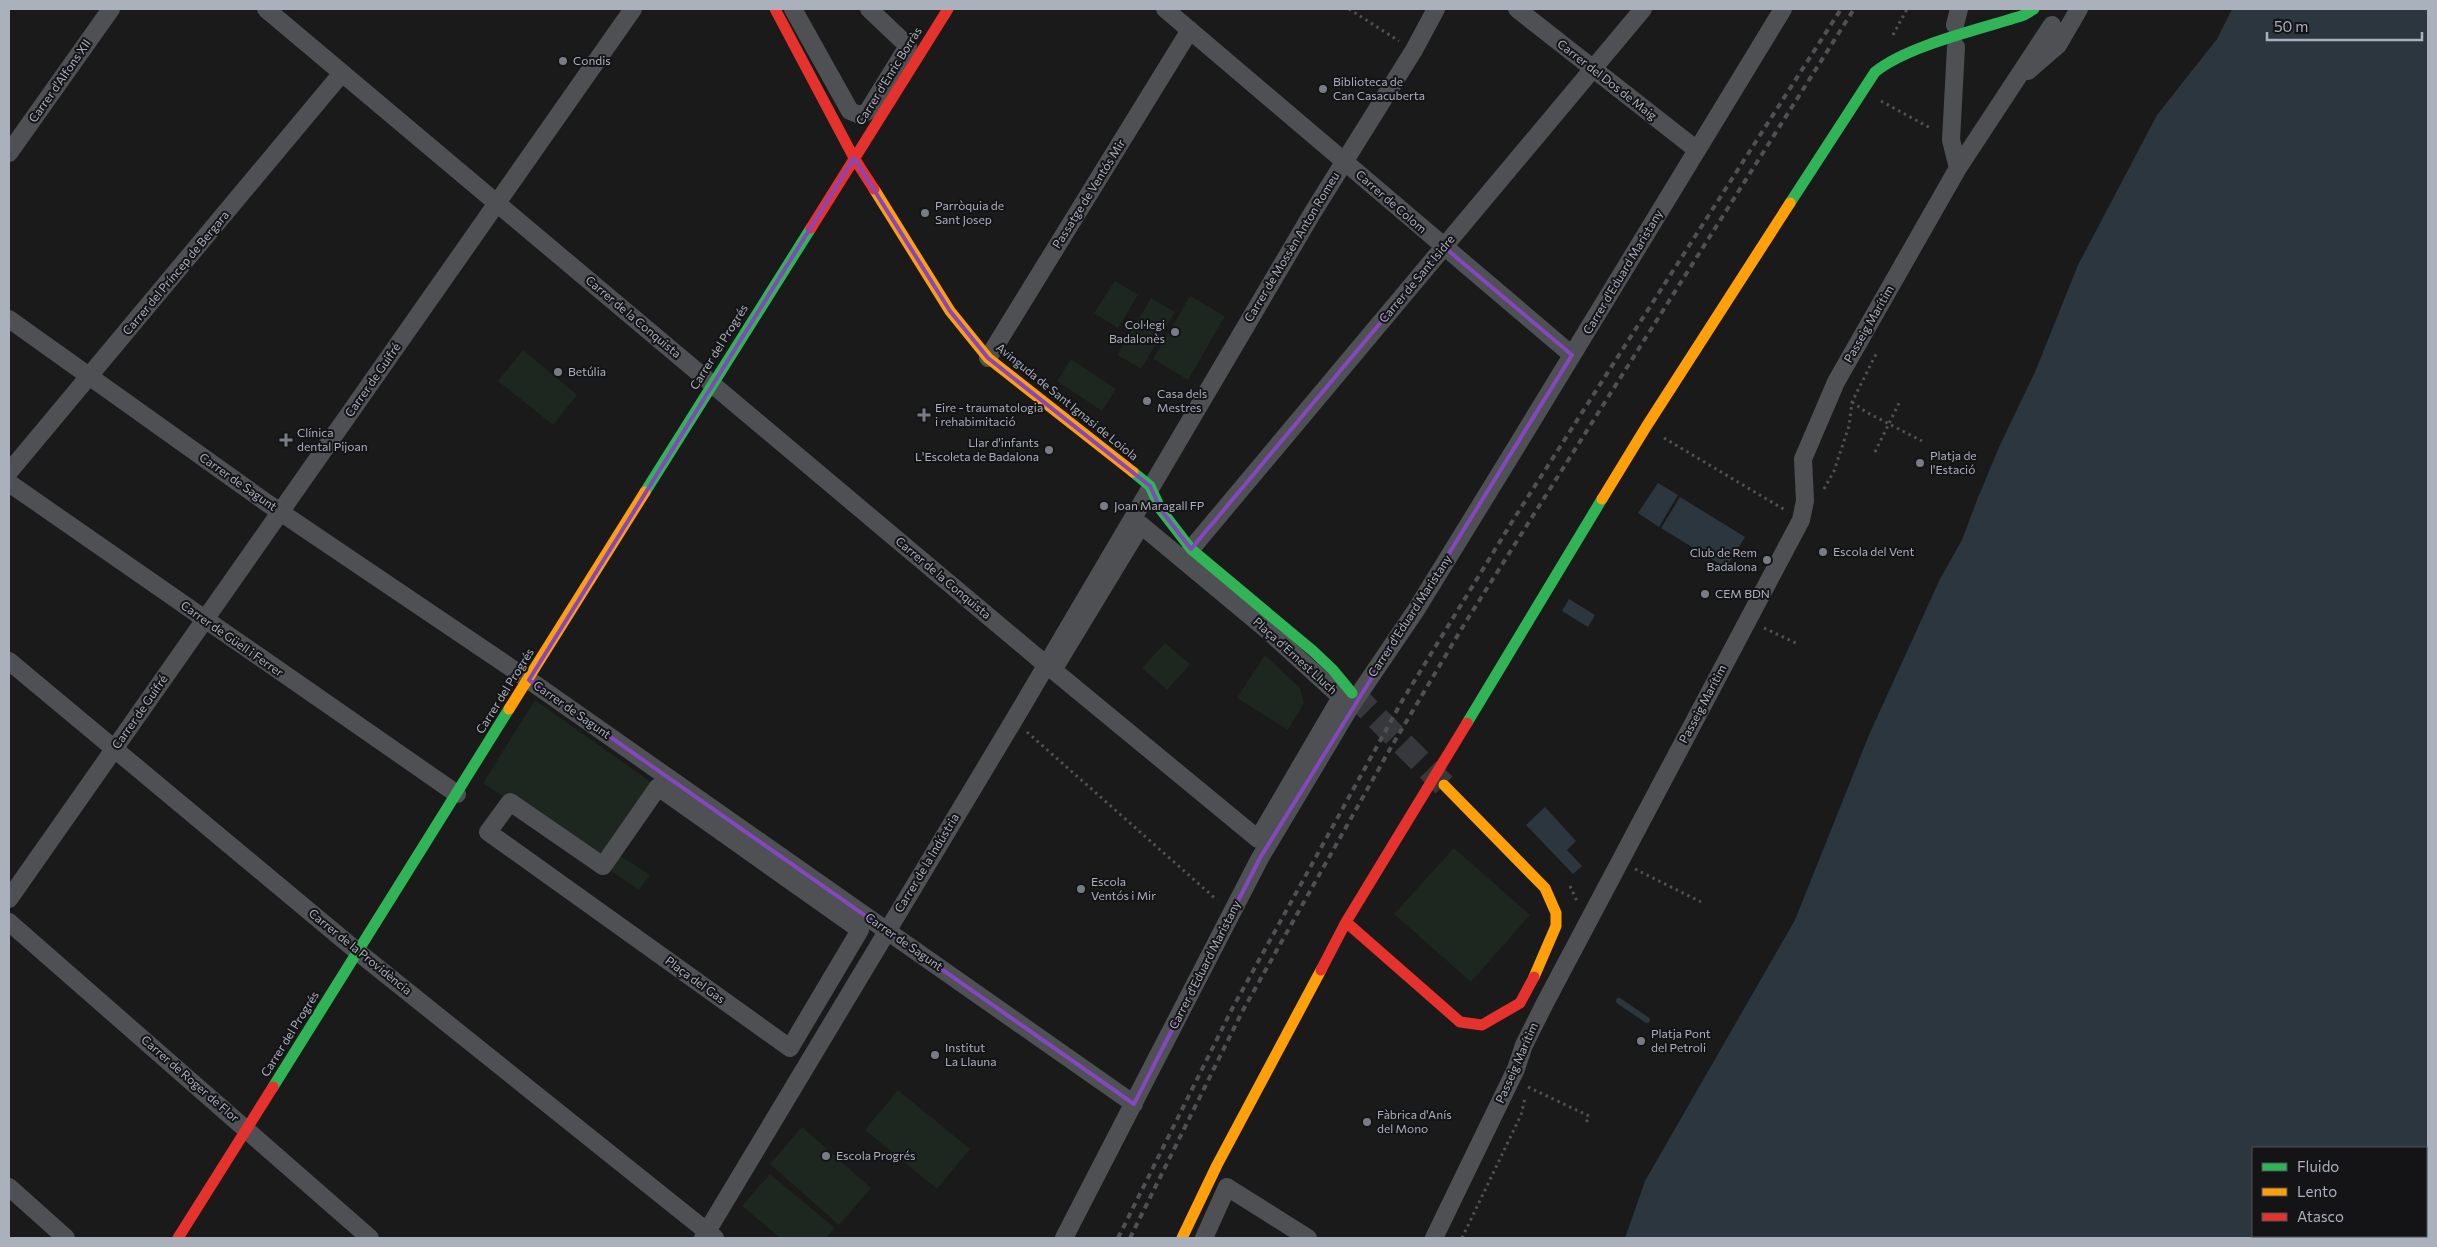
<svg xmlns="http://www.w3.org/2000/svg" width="2437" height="1247" font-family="Commissioner,sans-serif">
  <rect width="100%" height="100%" fill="#1a1a1b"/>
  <!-- green -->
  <path fill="#1d261f" d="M1115,281l23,14 -20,33 -24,-15z
    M1190,296l35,20 -37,64 -35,-21z
    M1151,298l24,14 -34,57 -24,-14z
    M523,350l54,45 -24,30 -55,-44z
    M1071,359l45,30 -14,22 -45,-30z
    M1165,643l25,21 -23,26 -25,-22z
    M1265,655l35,33 4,15 -16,27 -51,-32z
    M535,700l123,87 -45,64 37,24 -11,15 -156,-107z
    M1454,848l76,67 -59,67 -77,-68z
    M898,1090l72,59 -33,40 -72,-59z
    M802,1127l69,61 -32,37 -69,-61z
    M770,1174l65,54 -9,10h-46l-38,-32z"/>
  <!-- water -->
  <path fill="#2b363e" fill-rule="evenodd" d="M2232,9h196v1229h-803l20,-57 150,-261 74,-185 71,-156 22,-39 15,-40 23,-55 35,-73 43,-107 79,-150 60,-76zM2426,1148v88h-173v-88z
    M1658,483l20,12 -19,32 -21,-14z
    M1680,497l65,40 -19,31 -65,-40z
    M1569,599l26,16 -7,12 -26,-16z
    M1545,807l31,34 -9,9 15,16 -9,8 -47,-49z"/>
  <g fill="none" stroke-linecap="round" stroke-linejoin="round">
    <!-- stream -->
    <path stroke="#2b363e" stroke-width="6" d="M1619,1001l28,19"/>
    <!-- secondary-tunnel -->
    <path stroke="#37383b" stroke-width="24" stroke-dasharray="24 12" stroke-linecap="butt" d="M1352,693l92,92"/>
    <!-- path -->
    <path stroke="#505155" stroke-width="3" stroke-dasharray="2.5 4" stroke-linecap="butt" d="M1349,9l50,32
      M1893,35l14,-26
      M1881,101l51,28
      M1852,402l14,10 56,29
      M1664,438l121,72
      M1875,452l24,-49
      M1824,489l10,-18 15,-45 3,-24 25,-50
      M1764,628l34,16
      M1027,732l190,168
      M1635,869l66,33
      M1570,886l7,15
      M1528,1087l61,29 -4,9
      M1462,1238l59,-123 4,-17"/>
    <!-- street -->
    <path stroke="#4e5054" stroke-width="18" d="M266,9l779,655
      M793,9l57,102 10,4 8,-4 40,-65 -39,-37
      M1165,9l407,346
      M1517,9l180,141
      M1955,25l4,-16
      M1956,47l-5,93 7,28
      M2028,71l30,-26 21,-36
      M9,153l102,-144
      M9,319l258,184 262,177 605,424
      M988,358l202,-328
      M9,472l333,-399
      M9,483l448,311
      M1141,525l125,104 75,68 -83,142 -205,-169z
      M1191,549l452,-540
      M9,661l349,291 357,286
      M658,787l202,143 -70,118 -302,-216 22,-30 93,64z
      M9,899l624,-890
      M9,922l361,316
      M9,1187l57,51
      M703,1238l311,-518 299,-508 101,-162 22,-41
      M1064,1238l196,-380 89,-149 67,-99 102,-166 265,-435
      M1204,1238l23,-51 81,51
      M1434,1238l82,-169 8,-24 21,-42 256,-483 4,-19 -2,-42 33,-77 122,-214 94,-143"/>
    <!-- fast -->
    <path stroke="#30b455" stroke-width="11" d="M1790,203l85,-131c33,-27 107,-43 149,-57l10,-6
      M1133,472l17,14 11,24 30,39 122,102 20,19 19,23
      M645,492l166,-264
      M1467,723l135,-224
      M273,1087l236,-378"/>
    <!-- slow -->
    <path stroke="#ff9f0a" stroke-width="11" d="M874,189l76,122 38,47 145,114
      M1602,499l44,-72 144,-224
      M509,709l136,-217
      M1444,785l101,103 11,25v13l-22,51
      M1182,1238l35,-73 104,-195"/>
    <!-- jam -->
    <path stroke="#e5322d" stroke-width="11" d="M775,9l79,149 20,31
      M811,228l137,-219
      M1346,922l114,100 22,3 38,-22 14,-26
      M1321,970l25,-48 121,-199
      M178,1238l95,-151"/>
    <!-- rail -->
    <path stroke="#4f5053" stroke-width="4" stroke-dasharray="6 5" stroke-linecap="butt" d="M1118,1238l114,-229 170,-308 113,-184 326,-508
      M1130,1238l112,-226 148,-263 75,-126 389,-614"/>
  </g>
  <!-- marked area -->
  <path fill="none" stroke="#8546bf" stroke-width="4" stroke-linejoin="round" d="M854,158l96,153 38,47 162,128 11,24 30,39 253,-302 128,108 -312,503 -126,246 -605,-424z"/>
  <!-- markers -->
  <g fill="#787c84" stroke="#141417" stroke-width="2">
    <circle cx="563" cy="61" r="5"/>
    <circle cx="1323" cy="89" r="5"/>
    <circle cx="925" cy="213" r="5"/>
    <circle cx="1175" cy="332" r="5"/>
    <circle cx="558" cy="372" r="5"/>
    <circle cx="1147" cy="401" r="5"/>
    <path d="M921.5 407.5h5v5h5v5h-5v5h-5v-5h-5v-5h5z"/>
    <path d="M283.5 432.5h5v5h5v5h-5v5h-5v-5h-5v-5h5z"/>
    <circle cx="1049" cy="450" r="5"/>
    <circle cx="1920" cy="463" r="5"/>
    <circle cx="1104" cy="506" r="5"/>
    <circle cx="1823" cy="552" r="5"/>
    <circle cx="1767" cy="560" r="5"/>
    <circle cx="1705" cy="594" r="5"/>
    <circle cx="1081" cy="889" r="5"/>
    <circle cx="1641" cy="1041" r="5"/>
    <circle cx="935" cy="1055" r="5"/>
    <circle cx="1367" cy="1122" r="5"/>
    <circle cx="826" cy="1156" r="5"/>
  </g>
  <g text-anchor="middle" stroke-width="4" stroke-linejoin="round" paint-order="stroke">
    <!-- poi labels -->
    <g font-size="12" fill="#abb0bd" stroke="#141417" text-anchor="start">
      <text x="573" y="65">Condis</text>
      <text x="1333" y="86">Biblioteca de<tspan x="1333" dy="14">Can Casacuberta</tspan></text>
      <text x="935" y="210">Parròquia de<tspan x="935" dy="14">Sant Josep</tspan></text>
      <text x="1165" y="329" text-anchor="end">Col·legi<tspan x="1165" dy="14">Badalonès</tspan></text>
      <text x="568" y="376">Betúlia</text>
      <text x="1157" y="398">Casa dels<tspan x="1157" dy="14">Mestres</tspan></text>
      <text x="935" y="412">Eire - traumatologia<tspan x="935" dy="14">i rehabimitació</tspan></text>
      <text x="297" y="437">Clínica<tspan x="297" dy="14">dental Pijoan</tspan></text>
      <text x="1039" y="447" text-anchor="end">Llar d'infants<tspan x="1039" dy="14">L'Escoleta de Badalona</tspan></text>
      <text x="1930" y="460">Platja de<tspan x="1930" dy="14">l'Estació</tspan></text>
      <text x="1114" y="510">Joan Maragall FP</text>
      <text x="1833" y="556">Escola del Vent</text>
      <text x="1757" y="557" text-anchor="end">Club de Rem<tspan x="1757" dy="14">Badalona</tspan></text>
      <text x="1715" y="598">CEM BDN</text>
      <text x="1091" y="886">Escola<tspan x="1091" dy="14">Ventós i Mir</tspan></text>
      <text x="1651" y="1038">Platja Pont<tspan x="1651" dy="14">del Petroli</tspan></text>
      <text x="945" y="1052">Institut<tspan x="945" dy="14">La Llauna</tspan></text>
      <text x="1377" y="1119">Fàbrica d'Anís<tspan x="1377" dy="14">del Mono</tspan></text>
      <text x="836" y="1160">Escola Progrés</text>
    </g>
    <!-- street labels -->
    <g font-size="12" fill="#abb0bd" stroke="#141417">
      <text transform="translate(889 76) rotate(-58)" y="4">Carrer d'Enric Borràs</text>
      <text transform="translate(1607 80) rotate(38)" y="4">Carrer del Dos de Maig</text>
      <text transform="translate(60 81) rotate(-55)" y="4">Carrer d'Alfons XII</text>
      <text transform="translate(1089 194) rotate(-58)" y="4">Passatge de Ventós Mir</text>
      <text transform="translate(1391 202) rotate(41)" y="4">Carrer de Colom</text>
      <text transform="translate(1292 247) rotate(-59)" y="4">Carrer de Mossèn Anton Romeu</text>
      <text transform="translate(1623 272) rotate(-59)" y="4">Carrer d'Eduard Maristany</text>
      <text transform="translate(176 273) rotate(-50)" y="4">Carrer del Príncep de Bergara</text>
      <text transform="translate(1417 279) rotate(-50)" y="4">Carrer de Sant Isidre</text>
      <text transform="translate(633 317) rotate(40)" y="4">Carrer de la Conquista</text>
      <text transform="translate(1869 324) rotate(-60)" y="4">Passeig Marítim</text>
      <text transform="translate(719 347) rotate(-58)" y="4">Carrer del Progrés</text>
      <text transform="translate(373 380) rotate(-55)" y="4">Carrer de Guifré</text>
      <text transform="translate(1067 402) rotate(39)" y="4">Avinguda de Sant Ignasi de Loiola</text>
      <text transform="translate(238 482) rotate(35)" y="4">Carrer de Sagunt</text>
      <text transform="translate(943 578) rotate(40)" y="4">Carrer de la Conquista</text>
      <text transform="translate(1410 616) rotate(-57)" y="4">Carrer d'Eduard Maristany</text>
      <text transform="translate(232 639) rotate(35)" y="4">Carrer de Güell i Ferrer</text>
      <text transform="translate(1295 656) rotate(42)" y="4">Plaça d'Ernest Lluch</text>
      <text transform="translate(505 691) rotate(-58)" y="4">Carrer del Progrés</text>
      <text transform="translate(1703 704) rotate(-62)" y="4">Passeig Marítim</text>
      <text transform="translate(572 710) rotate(35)" y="4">Carrer de Sagunt</text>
      <text transform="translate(140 712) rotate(-55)" y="4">Carrer de Guifré</text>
      <text transform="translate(927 863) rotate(-59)" y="4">Carrer de la Indústria</text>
      <text transform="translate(904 942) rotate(35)" y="4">Carrer de Sagunt</text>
      <text transform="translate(360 952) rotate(39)" y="4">Carrer de la Providència</text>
      <text transform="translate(1205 965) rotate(-63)" y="4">Carrer d'Eduard Maristany</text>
      <text transform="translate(695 980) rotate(36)" y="4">Plaça del Gas</text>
      <text transform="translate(290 1034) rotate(-58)" y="4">Carrer del Progrés</text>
      <text transform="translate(1517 1063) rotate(-66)" y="4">Passeig Marítim</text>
      <text transform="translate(190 1079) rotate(41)" y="4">Carrer de Roger de Flor</text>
    </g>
  </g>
  <!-- border -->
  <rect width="2437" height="1247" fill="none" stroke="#abb0bd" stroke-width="20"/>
  <!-- legend -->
  <rect x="2252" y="1147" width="175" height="90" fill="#141417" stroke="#505259"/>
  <rect x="2262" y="1163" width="25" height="8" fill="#30b455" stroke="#505259"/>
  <text x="2297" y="1172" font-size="15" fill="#abb0bd">Fluido</text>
  <rect x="2262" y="1188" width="25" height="8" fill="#ff9f0a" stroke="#505259"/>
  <text x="2297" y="1197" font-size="15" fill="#abb0bd">Lento</text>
  <rect x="2262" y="1213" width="25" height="8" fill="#e5322d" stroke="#505259"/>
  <text x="2297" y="1222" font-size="15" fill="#abb0bd">Atasco</text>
  <!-- scale -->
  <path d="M2267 32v8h155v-8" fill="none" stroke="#abb0bd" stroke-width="2.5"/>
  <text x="2274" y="32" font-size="15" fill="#abb0bd" stroke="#141417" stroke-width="4" paint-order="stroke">50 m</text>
</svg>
